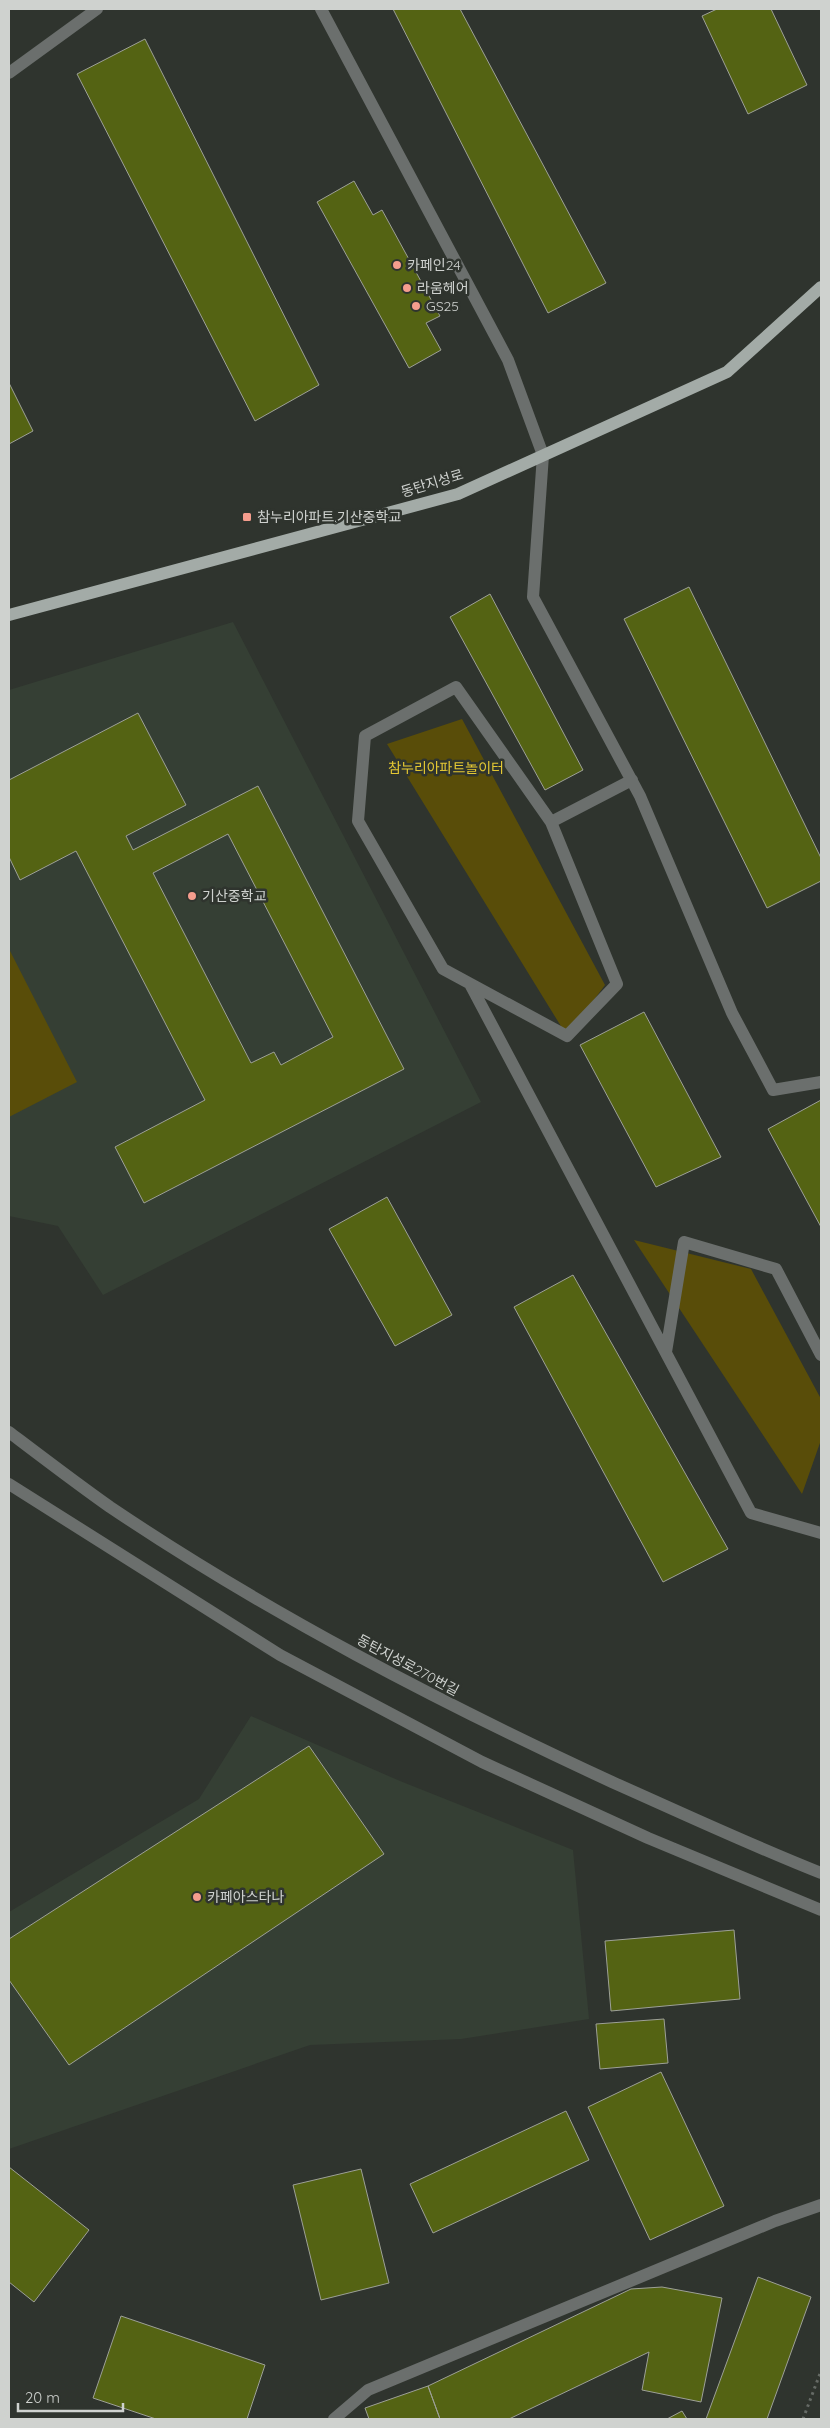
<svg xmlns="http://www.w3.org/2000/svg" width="830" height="2428" font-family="Quicksand,'Noto Sans KR',sans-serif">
  <rect width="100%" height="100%" fill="#2f342e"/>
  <!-- built -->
  <path fill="#353f34" d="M233,622l248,480 -378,193 -45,-69 -49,-10v-526z
    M251,1716l149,65 173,69 16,169 -128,20 -151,6 -301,104v-237l190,-113z"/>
  <!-- green -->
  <path fill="#594d09" d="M462,719l143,266 -38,51 -180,-292z
    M9,949l68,133 -68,35z
    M634,1240l117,29 70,130v41l-19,54z"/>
  <!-- building -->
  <path fill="#546313" stroke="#9da097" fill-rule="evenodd" d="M393,9h67l146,274 -58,30z
    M717,9h54l36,76 -59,29 -46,-98z
    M145,39l174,346 -64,36 -178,-347z
    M354,181l19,34 9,-5 58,106 -14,7 15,27 -32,18 -92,-166z
    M9,383l24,48 -24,13z
    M689,587l132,271v23l-54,27 -143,-289z
    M490,594l93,176 -38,20 -95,-173z
    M138,713l48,92 -60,31 7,14 125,-64 146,283 -260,134 -29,-56 90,-47 -129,-249 -56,29 -11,-23v-77zM228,834l105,203 -52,28 -7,-13 -23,11 -98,-190z
    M644,1012l77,145 -65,30 -76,-142z
    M821,1100v127l-53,-98z
    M387,1197l65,118 -57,31 -66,-117z
    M573,1275l155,274 -65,33 -149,-275z
    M309,1746l75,108 -315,211 -60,-85v-41z
    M734,1930l6,69 -129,12 -6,-70z
    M664,2019l4,44 -68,6 -4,-45z
    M661,2072l63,134 -74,34 -62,-133z
    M566,2111l23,49 -156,73 -23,-49z
    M9,2167l80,63 -55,72 -25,-20z
    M361,2169l28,114 -68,17 -28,-115z
    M758,2277l53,20 -44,122h-61z
    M662,2287l60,11 -21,104 -59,-12 7,-38 -140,67h-69l-12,-33 203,-97z
    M121,2316l144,49 -18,54h-91l-63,-21z
    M428,2386l12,33h-71l-4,-11z
    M682,2411l5,8h-20z"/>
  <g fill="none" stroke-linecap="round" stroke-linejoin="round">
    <!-- path -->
    <path stroke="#656a65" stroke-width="3" stroke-dasharray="2.5 4" stroke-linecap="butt" d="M803,2419l18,-48"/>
    <!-- minor -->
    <path stroke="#6b6f6d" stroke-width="12" d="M321,9l187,351 35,95 -10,142 107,199 92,217 41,77 48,-8
      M9,73l88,-64
      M456,687l95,135 66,162 -50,52 -124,-67 -85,-148 7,-85z
      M551,822l81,-42
      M470,984l281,529 70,20
      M666,1352l18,-110 92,27 45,86
      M9,1432c33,25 67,51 101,75 159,107 329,195 502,275 70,31 138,63 209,91
      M9,1484l271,171 202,107 166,76 173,72
      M334,2419l34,-29 407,-169 46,-16"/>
    <!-- major -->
    <path stroke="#a3aba7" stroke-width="12" d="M9,615l449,-121 269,-122 94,-85"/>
  </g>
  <!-- markers -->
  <g fill="#f59d8d" stroke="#2f342e" stroke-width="2">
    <circle cx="397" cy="265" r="5"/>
    <circle cx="407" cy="288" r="5"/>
    <circle cx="416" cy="306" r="5"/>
    <rect x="242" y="512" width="10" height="10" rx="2.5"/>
    <circle cx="192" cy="896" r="5"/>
    <circle cx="197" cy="1897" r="5"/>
  </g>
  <g text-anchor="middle" stroke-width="5" stroke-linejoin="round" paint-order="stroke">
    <!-- poi labels -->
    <g font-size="14" fill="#cfd2cf" stroke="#2f342e" text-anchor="start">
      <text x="407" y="270">카페인24</text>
      <text x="417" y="293">라움헤어</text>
      <text x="426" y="311">GS25</text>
      <text x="257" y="522">참누리아파트.기산중학교</text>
      <text x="202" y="901">기산중학교</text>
      <text x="207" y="1902">카페아스타나</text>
    </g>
    <!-- street labels -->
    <g font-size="14" fill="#cfd2cf" stroke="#2f342e">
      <text transform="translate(432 483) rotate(-17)" y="5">동탄지성로</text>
      <text transform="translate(408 1665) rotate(28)" y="5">동탄지성로270번길</text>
    </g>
    <!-- park labels -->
    <g font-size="14" fill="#e3c733" stroke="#2f342e">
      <text x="446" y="773">참누리아파트놀이터</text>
    </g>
  </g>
  <!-- border -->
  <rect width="830" height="2428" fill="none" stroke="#cfd2cf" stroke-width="20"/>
  <!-- scale -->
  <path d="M18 2403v8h105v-8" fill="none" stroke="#cfd2cf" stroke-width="2.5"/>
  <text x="25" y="2403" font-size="15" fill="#cfd2cf" stroke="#2f342e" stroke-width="4" paint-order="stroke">20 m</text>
</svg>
